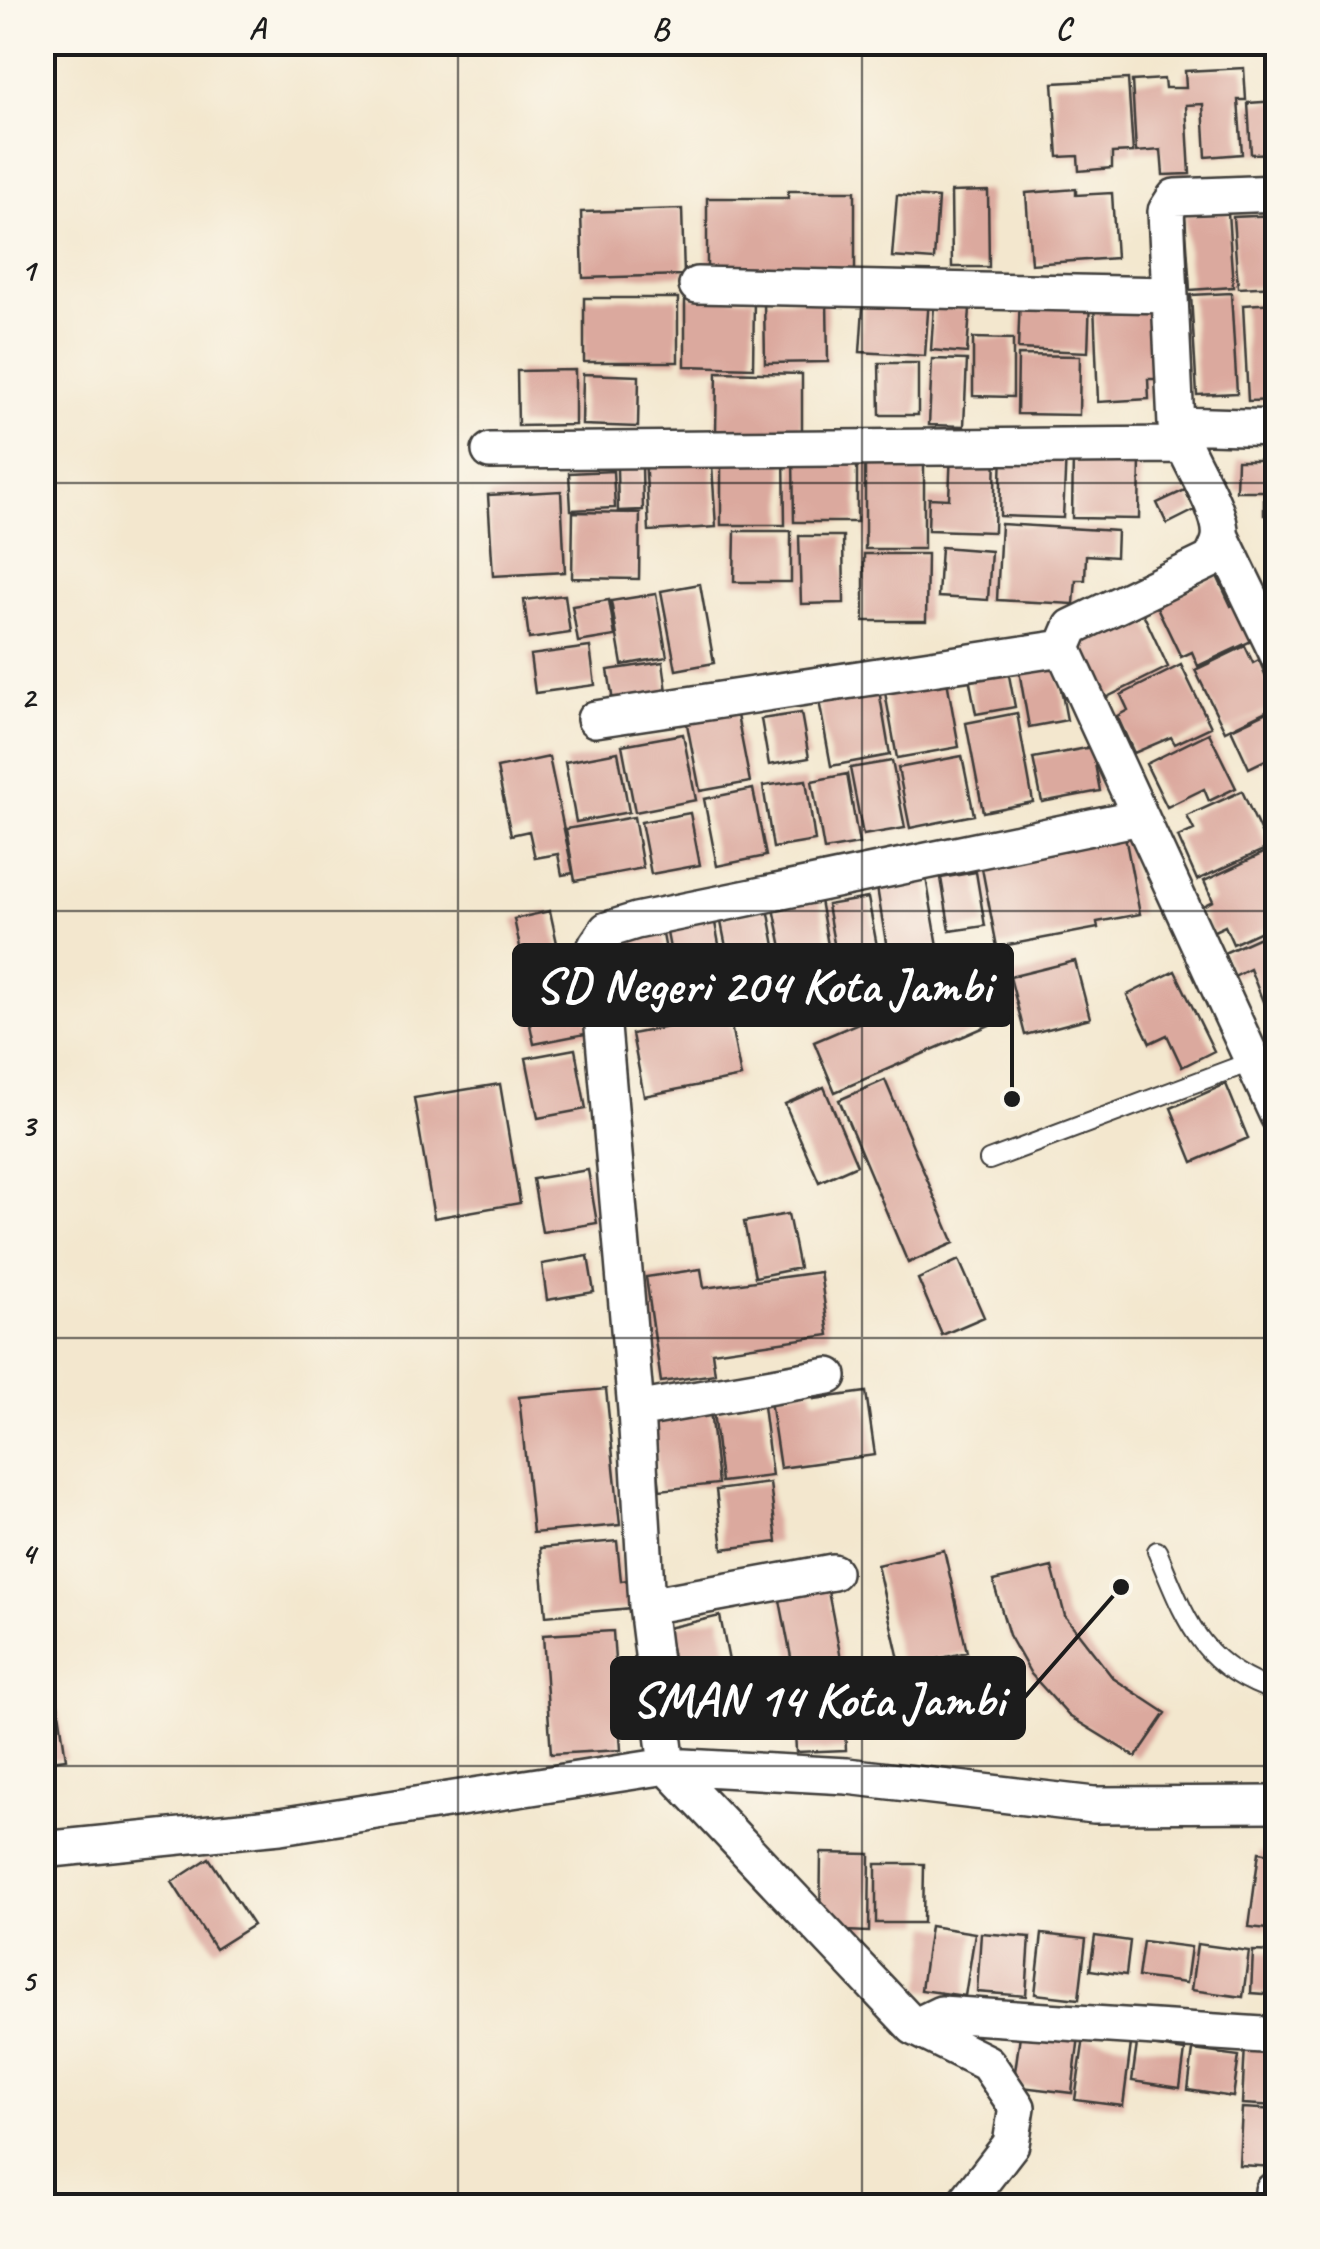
<svg xmlns="http://www.w3.org/2000/svg" width="1320" height="2249" font-family="Caveat,sans-serif">
  <rect width="100%" height="100%" fill="#fbf7ec"/>
  <filter id="ink" filterUnits="userSpaceOnUse"><feTurbulence type="fractalNoise" baseFrequency=".01" numOctaves="2"/><feDisplacementMap in="SourceGraphic" scale="20" xChannelSelector="R" yChannelSelector="G"/><feConvolveMatrix kernelMatrix="1 2 1 2 8 2 1 2 1" color-interpolation-filters="sRGB"/></filter>
  <filter id="wash" filterUnits="userSpaceOnUse"><feTurbulence type="fractalNoise" baseFrequency=".0048" numOctaves="4" result="noise"/><feDisplacementMap in="SourceGraphic" scale="40" xChannelSelector="R" yChannelSelector="G"/><feGaussianBlur stdDeviation="2.25" result="paint"/><feColorMatrix in="noise" values="0 0 0 0 0 0 0 0 0 0 0 0 0 0 0 0 0 1.4 0 .05"/><feComposite in="paint" operator="in"/></filter>
  <g filter="url(#wash)">
    <rect width="100%" height="100%" fill="#f3e7ce"/>
    <g id="blocks">
      <!-- building -->
      <path fill="#dba99e" d="M1170,42h76l1,4 -77,3z
        M1244,68l2,32h-8l4,54 -36,3 -3,-53 -17,1 4,69 -27,1 -2,-25 -25,2 -4,-71 32,-2 1,9h21l-1,-17z
        M1128,79l5,73 -21,1v15l-33,3 -1,-15 -20,1 -5,-74z
        M1278,101v52l-27,1 -3,-51z
        M1076,189v6l36,-2 4,65 -85,6 -5,-71z
        M788,191h67v82h-148v-75h81z
        M988,191l1,76h-37l-1,-75z
        M897,195l41,3 -4,62 -42,-3z
        M682,209l2,66 -101,3 -2,-66z
        M1228,212l5,75 -43,3 -5,-75z
        M1278,215v71l-40,2 -5,-71z
        M864,293l65,4 -4,59 -65,-4z
        M1231,293l6,100 -40,2 -6,-100z
        M1020,295l70,3 -2,54 -70,-3z
        M685,297l69,1 -1,70 -68,-2z
        M584,298h94v64h-94z
        M764,300h63l1,62 -63,1z
        M1160,302l3,77h-15l1,20 -51,3 -4,-98z
        M1278,303v97l-30,1 -5,-96z
        M934,306l36,3 -3,44 -36,-3z
        M973,338l40,1v58l-40,-1z
        M1018,355l62,1 -1,59 -62,-1z
        M932,359l35,1 -3,66 -35,-1z
        M879,363h39v52h-38z
        M575,370v55l-57,1 -1,-55z
        M717,372l85,2v60l-86,-1z
        M583,374l56,2 -1,51 -56,-2z
        M1265,436h13v79h-14v-24h-28l1,-31h28z
        M1002,449l64,3 -3,66 -63,-2z
        M711,450l5,77 -67,4 -4,-77z
        M951,450l45,1 -2,81 -66,-2 1,-32 20,1z
        M721,451h63l1,74h-64z
        M1073,454l67,2 -1,63 -67,-1z
        M865,455h59v94h-59z
        M857,456v66h-63l-1,-65z
        M642,467l1,43 -25,1 -1,-43z
        M613,471l2,37 -44,2 -2,-37z
        M1185,490l10,20 -28,14 -10,-21z
        M561,491l4,81 -72,4 -5,-81z
        M573,512l67,1 -1,66 -67,-1z
        M1001,524l116,7 -1,26 -30,-2 -1,25h-9l-2,24 -77,-4z
        M735,531h56v51h-57z
        M799,536h44l1,67 -43,1z
        M941,547l50,4 -3,49 -50,-3z
        M864,554h63l-1,67h-62z
        M1217,576l14,30 12,-5 17,36 -62,29 -6,-14 -11,5 -25,-52z
        M700,584l14,79 -38,7 -15,-79z
        M656,594l11,63 -45,8 -11,-64z
        M565,595l5,38 -41,6 -5,-39z
        M609,600l6,36 -37,6 -6,-36z
        M1140,607l28,60 -67,33 -29,-60z
        M1245,646l8,17 6,-3 19,45 -53,26 -30,-61z
        M590,647l5,38 -60,8 -5,-38z
        M1055,658l12,62 -38,7 -11,-62z
        M663,662l5,37 -54,9 -6,-38z
        M1181,665l30,62 -36,17 -4,-7 -37,16 -17,-37 11,-6 -7,-15z
        M1008,670l7,37 -39,7 -7,-37z
        M946,675l13,72 -62,11 -13,-71z
        M878,684l12,71 -59,11 -13,-71z
        M1278,707v47l-29,14 -18,-39z
        M736,710l14,72 -50,9 -14,-72z
        M801,713l8,45 -40,7 -8,-46z
        M1017,713l16,89 -50,10 -17,-89z
        M1209,733l27,55 -27,13 -5,-12 -37,18 -21,-43z
        M683,734l13,66 -61,12 -13,-67z
        M1092,747l8,44 -58,11 -9,-44z
        M618,752l11,60 -53,10 -11,-60z
        M962,756l12,59 -64,13 -12,-60z
        M549,757l24,116 -11,2 -4,-21 -23,4 -6,-27 -18,4 -14,-67z
        M892,761l13,67 -42,7 -13,-67z
        M847,774l12,70 -35,6 -12,-69z
        M806,780l9,61 -42,7 -10,-62z
        M753,789l13,67 -49,10 -13,-67z
        M1242,791l26,57 -71,32 -19,-43 16,-7 -7,-14z
        M690,813l10,52 -49,9 -10,-52z
        M634,817l9,51 -68,13 -9,-52z
        M1125,836l15,78 -43,8 1,6 -101,19 -16,-84z
        M1270,850l8,15v58l-45,21 -8,-18 -13,6 -12,-25 13,-6 -9,-20z
        M924,866l14,80 -50,9 -13,-80z
        M976,872l9,54 -35,5 -9,-53z
        M868,898l11,59 -41,8 -11,-60z
        M820,900l12,68 -44,9 -14,-69z
        M768,908l12,65 -47,9 -13,-65z
        M550,911l10,46 7,-1 7,29 -44,9 -16,-75z
        M713,912l15,81 -48,9 -15,-80z
        M662,929l13,70 -51,10 -13,-70z
        M1278,929v110l-28,-70 -16,8 -10,-24z
        M1075,961l15,57 -65,17 -15,-58z
        M989,967l21,49 -175,76 -21,-50z
        M1175,971l39,80 -32,16 -15,-32 -17,8 -23,-48z
        M581,990l9,43 -56,11 -9,-43z
        M729,1015l12,62 -97,19 -12,-62z
        M575,1049l11,60 -48,9 -12,-60z
        M885,1080l69,163 -46,20 -69,-163z
        M500,1084l20,119 -86,15 -20,-120z
        M1226,1084l22,54 -55,24 -22,-54z
        M824,1087l33,78 -38,17 -34,-78z
        M588,1170l9,53 -55,9 -9,-53z
        M788,1214l11,54 -44,9 -11,-55z
        M588,1256l6,36 -47,8 -5,-36z
        M959,1260l25,57 -42,18 -24,-56z
        M701,1269l3,19 116,-16 9,63 -117,17 3,22 -54,8 -15,-105z
        M606,1389l14,136 -87,8 -14,-136z
        M812,1389l2,10 52,-7 9,63 -95,13 -11,-74z
        M763,1406l9,70 -51,6 -8,-71z
        M710,1410l8,74 -58,6 -8,-75z
        M770,1483l7,59 -54,7 -7,-59z
        M617,1541l4,40 7,-1 3,28 -85,8 -6,-68z
        M944,1550l23,102 -66,16 -24,-103z
        M1052,1567l13,49 48,62 53,35 -30,44 -67,-41 -38,-42 -22,-39 -16,-54z
        M827,1586l16,83 -48,9 -16,-83z
        M720,1616l13,65 -53,10 -13,-63z
        M613,1631l8,119 -70,4 -8,-119z
        M843,1678l3,72 -50,2 -3,-72z
        M56,1691l10,68 -24,3v-69z
        M1259,1852l19,3v75l-29,-3z
        M821,1853l49,1 -1,78 -49,-2z
        M209,1858l44,67 -38,24 -43,-67z
        M876,1864h48l-1,59h-47z
        M930,1926l45,7 -10,63 -44,-6z
        M981,1933l49,4 -4,59 -49,-4z
        M1042,1934l44,5 -7,60 -44,-5z
        M1095,1936l35,5 -4,34 -36,-5z
        M1143,1941l48,6 -5,36 -48,-6z
        M1197,1944l52,7 -6,46 -52,-7z
        M1253,1951l25,1v43l-27,-2z
        M1021,2028l58,8 -7,57 -59,-7z
        M1084,2037l47,7 -8,62 -48,-6z
        M1137,2044l48,7 -5,37 -48,-7z
        M1245,2045l33,3v58l-36,-2z
        M1193,2050l46,6 -6,41 -45,-7z
        M1242,2108l36,2 -1,57 -38,-2z"/>
    </g>
  </g>
  <g filter="url(#ink)">
    <use href="#blocks" fill-opacity="0" stroke="#3c3a37" stroke-width="2.5"/>
    <g fill="none" stroke-linecap="round" stroke-linejoin="round">
      <defs>
        <path id="service" d="M989,1160l264,-99
          M1157,1551c29,69 43,116 121,141"/>
        <path id="minor" d="M1278,193l-103,4 -9,14 10,214c8,30 48,85 44,113 -1,7 -6,16 -9,22l-139,67 -9,21 215,468
          M697,285l472,10
          M1176,425l102,3
          M490,451l691,-6
          M1221,537l57,118
          M595,719l468,-71
          M636,1410l193,-34
          M647,1606l186,-34
          M42,1850l238,-24 387,-60 180,10 247,29 184,-1
          M914,2027l27,-13 337,22
          M1273,2191h5
          M963,2206l48,-62 6,-37 -30,-44 -73,-36 -247,-261 -20,-160 -11,-196 -40,-464 11,-16 29,-9 504,-104"/>
      </defs>
      <!-- service casing -->
      <use href="#service" stroke="#3c3a37" stroke-width="22"/>
      <!-- minor casing -->
      <use href="#minor" stroke="#3c3a37" stroke-width="40"/>
      <!-- service -->
      <use href="#service" stroke="#fff" stroke-width="18"/>
      <!-- minor -->
      <use href="#minor" stroke="#fff" stroke-width="35"/>
    </g>
  </g>
  <!-- grid -->
  <path fill="none" stroke="#1c1c1c" stroke-width="2.5" stroke-opacity="0.55" d="M458,42v2164M862,42v2164M42,483h1236M42,911h1236M42,1338h1236M42,1766h1236"/>
  <!-- callouts -->
  <path fill="none" stroke="#1c1c1c" stroke-width="4" d="M1012 1099L1012 985M1121 1587L1024 1698"/>
  <g fill="#1c1c1c" stroke="#fbf7ec" stroke-width="4">
    <circle cx="1012" cy="1099" r="10"/>
    <circle cx="1121" cy="1587" r="10"/>
  </g>
  <g fill="#1c1c1c" stroke="#1c1c1c" stroke-width="4">
    <rect x="514" y="945" width="498" height="80" rx="10"/>
    <rect x="612" y="1658" width="412" height="80" rx="10"/>
  </g>
  <g font-size="50" text-anchor="middle" font-weight="bold" fill="#fff">
    <text x="763" y="1002">SD Negeri 204 Kota Jambi</text>
    <text x="818" y="1716">SMAN 14 Kota Jambi</text>
  </g>
  <!-- margin -->
  <rect width="1320" height="2249" fill="none" stroke="#fbf7ec" stroke-width="110"/>
  <rect x="55" y="55" width="1210" height="2139" fill="none" stroke="#1c1c1c" stroke-width="4"/>
  <g font-size="32" text-anchor="middle" font-weight="bold" fill="#1c1c1c">
    <text x="257" y="39">A</text>
    <text x="660" y="39">B</text>
    <text x="1063" y="39">C</text>
    <text x="28" y="280">1</text>
    <text x="28" y="708">2</text>
    <text x="28" y="1136">3</text>
    <text x="28" y="1564">4</text>
    <text x="28" y="1991">5</text>
  </g>
</svg>
